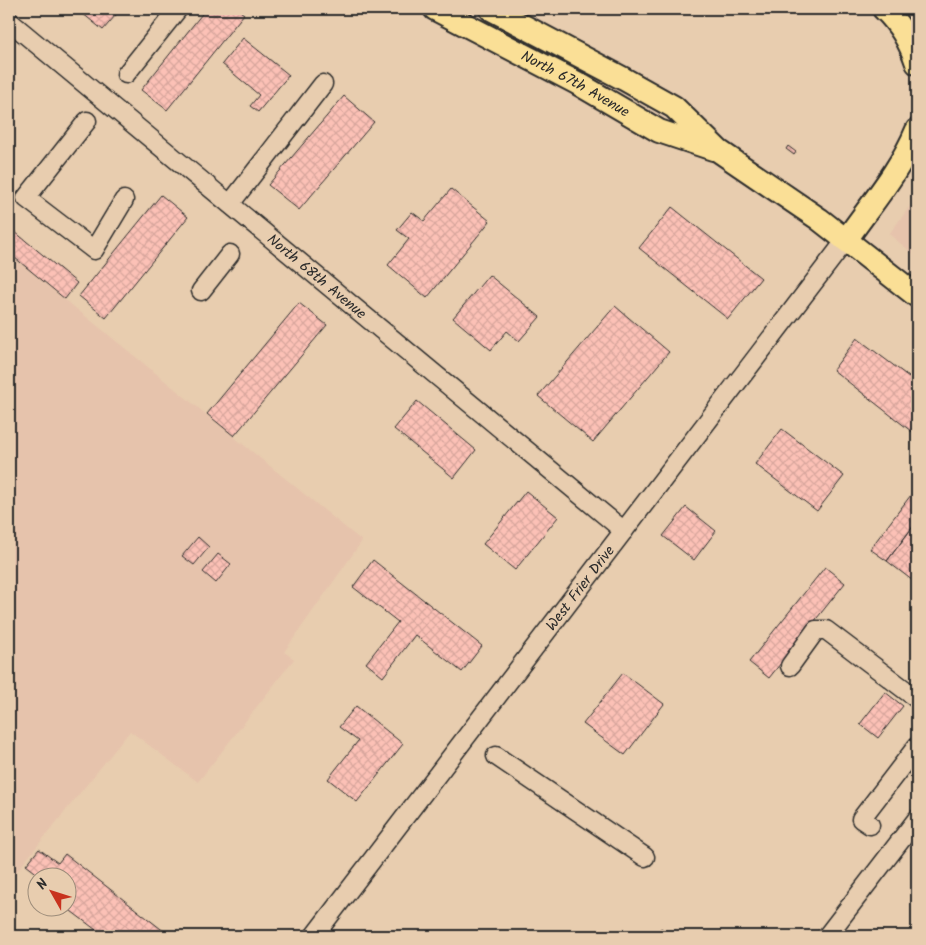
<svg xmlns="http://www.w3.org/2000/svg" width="926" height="945" font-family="Kalam,sans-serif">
  <defs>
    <pattern id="building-cross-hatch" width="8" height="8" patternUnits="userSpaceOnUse" patternTransform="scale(1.25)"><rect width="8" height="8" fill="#fcc1b6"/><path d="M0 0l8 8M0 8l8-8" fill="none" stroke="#d8a69d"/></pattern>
  </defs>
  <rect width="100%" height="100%" fill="#e8cdaf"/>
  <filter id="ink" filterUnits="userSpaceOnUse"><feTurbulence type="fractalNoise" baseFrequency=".02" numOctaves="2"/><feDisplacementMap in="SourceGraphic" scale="10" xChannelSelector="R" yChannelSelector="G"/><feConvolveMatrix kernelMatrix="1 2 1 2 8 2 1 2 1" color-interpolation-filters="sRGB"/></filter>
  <g filter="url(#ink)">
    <!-- built -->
    <path fill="#e6c3ac" d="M917,197v60l-28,-23z
      M9,254l353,287 -78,111 10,7 -96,123 -68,-51 -121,150z"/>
    <!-- building -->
    <path fill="url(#building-cross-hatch)" stroke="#2b2b2b" d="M77,9h44l-18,21z
      M206,9h31l7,5 -77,96 -26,-20z
      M243,38l46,37 -31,37 -8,-6 9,-11 -37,-31z
      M9,92l7,6 -7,8z
      M344,96l30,26 -75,88 -31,-25z
      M788,146l8,6 -2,3 -8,-6z
      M451,189l39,32 -63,77 -39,-33 21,-26 -12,-9 15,-18 12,9z
      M161,195l27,22 -82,101 -27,-22z
      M672,207l89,71 -33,41 -89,-71z
      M9,227l68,56 -12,16 -56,-46z
      M489,275l51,42 -21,24 -12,-10 -16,19 -38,-32z
      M299,303l28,22 -93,111 -27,-22z
      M615,306l54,46 -76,90 -55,-46z
      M857,338l60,45 -1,52 -83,-65z
      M417,401l59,49 -22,28 -60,-49z
      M782,429l62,47 -27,35 -62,-47z
      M917,487v34l-30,40 -17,-12z
      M526,491l32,26 -43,53 -32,-26z
      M686,507l30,24 -22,29 -31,-24z
      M912,528l5,4v52l-30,-23z
      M198,537l11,10 -15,18 -12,-9z
      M218,554l13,10 -15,19 -13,-11z
      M373,560l109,86 -20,26 -47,-37 -32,42 -17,-14 32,-41 -45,-35z
      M825,567l20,16 -76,95 -20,-16z
      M623,673l41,31 -39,51 -42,-31z
      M885,692l18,14 -25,32 -18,-14z
      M356,706l47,38 -46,58 -29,-23 30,-38 -19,-14z
      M39,849l19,14 7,-9 105,82h-66l-37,-28 1,-30h-25l-17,-13z
      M661,928l11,8h-17z"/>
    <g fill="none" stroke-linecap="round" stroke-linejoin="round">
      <defs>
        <g id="minor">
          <path id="s1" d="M9,21l615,510"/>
          <path d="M126,74l52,-65"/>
          <path d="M87,121l-61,77 68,52 30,-50"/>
          <path d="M230,204l93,-120"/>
          <path d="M201,291l29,-37"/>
          <path d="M790,666l26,-36h10l91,69"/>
          <path d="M496,756l149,101"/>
          <path d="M870,825l-9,-6 56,-73"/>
          <path id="s2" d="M314,936l532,-696"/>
          <path d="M827,936l90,-117"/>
        </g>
        <g id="major">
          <path id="s3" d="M435,9l142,74 82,48 54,18"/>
          <path d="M491,9l133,70 50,28 45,44 100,68 98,77"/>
          <path d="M884,9c16,15 26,33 33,54"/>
          <path d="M846,240c25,-36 54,-69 71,-110"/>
        </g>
      </defs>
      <!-- minor casing -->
      <use href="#minor" stroke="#2b2b2b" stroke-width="21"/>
      <!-- major casing -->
      <use href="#major" stroke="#2b2b2b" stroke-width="26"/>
      <!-- minor -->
      <use href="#minor" stroke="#e8cdaf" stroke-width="18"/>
      <!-- major -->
      <use href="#major" stroke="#fadf96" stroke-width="22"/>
    </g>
  </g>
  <g text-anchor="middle" stroke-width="4.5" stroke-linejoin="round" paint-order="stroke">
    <!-- street labels -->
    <g font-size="15" fill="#2b2b2b" stroke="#e8cdaf">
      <text dy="5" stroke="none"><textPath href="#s3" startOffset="159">North 67th Avenue</textPath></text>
      <text dy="5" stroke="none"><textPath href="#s1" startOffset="400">North 68th Avenue</textPath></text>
      <text dy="5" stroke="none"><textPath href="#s2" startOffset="438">West Frier Drive</textPath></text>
    </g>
  </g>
  <!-- margin -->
  <rect width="926" height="945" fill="none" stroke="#e8cdaf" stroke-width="30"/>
  <rect x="15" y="15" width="896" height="915" fill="none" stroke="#2b2b2b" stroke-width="2" filter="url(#ink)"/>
  <!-- north arrow -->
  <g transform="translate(52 892) rotate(309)"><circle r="24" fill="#e8cdaf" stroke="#9c8c7a"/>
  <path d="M0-4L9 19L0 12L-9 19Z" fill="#c8321e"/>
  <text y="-8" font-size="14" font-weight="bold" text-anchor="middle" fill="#2b2b2b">N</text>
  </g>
</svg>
